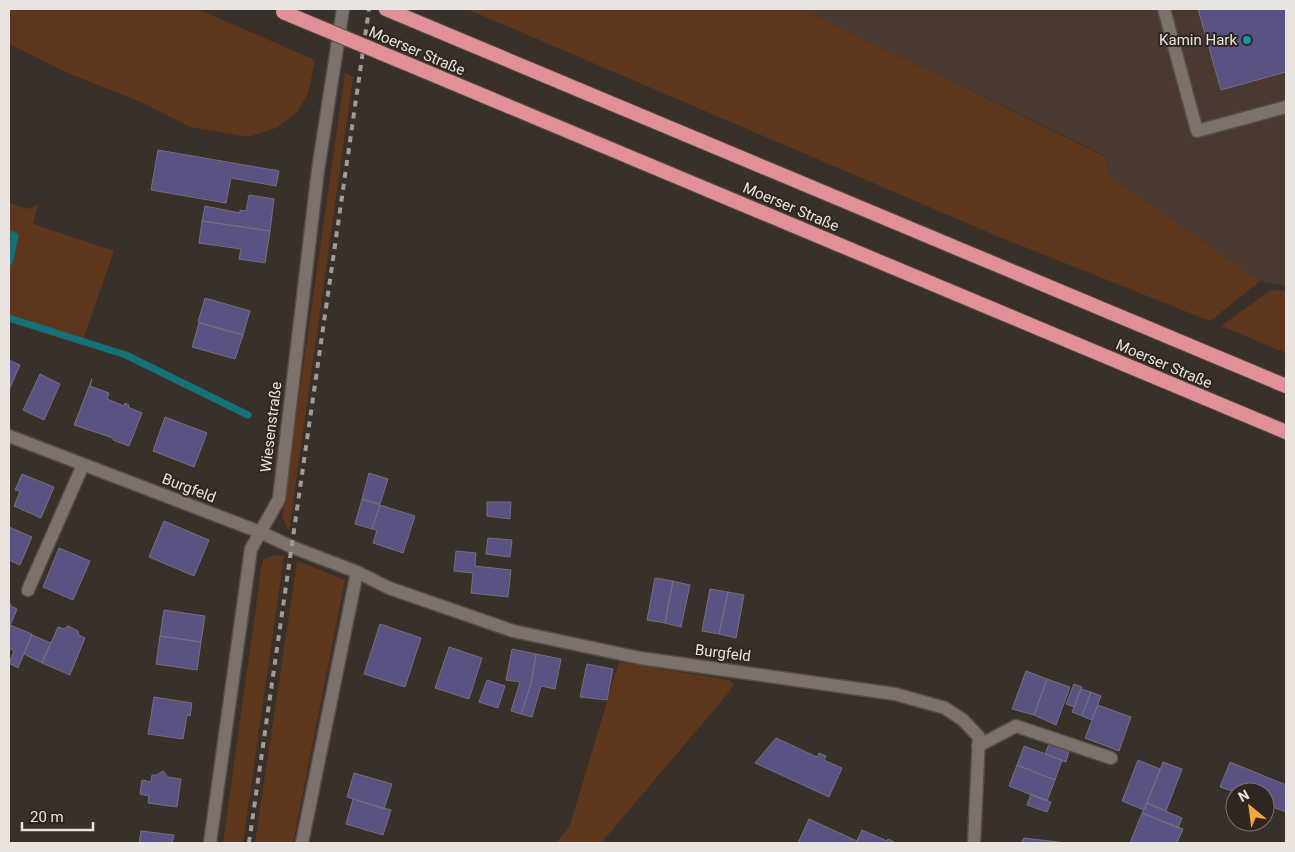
<svg xmlns="http://www.w3.org/2000/svg" width="1295" height="852" font-family="Roboto,sans-serif">
  <rect width="100%" height="100%" fill="#3a302a"/>
  <!-- built -->
  <path fill="#493931" d="M803,9h483v277l-26,-5 -153,-107 -1,-18z"/>
  <!-- green -->
  <path fill="#5e361c" d="M9,9h188l118,51 -7,34 -11,18 -21,16 -28,9 -58,-10 -47,-24 -73,-29 -61,-30z
    M467,9h336l303,148 1,17 153,107 -50,40 -213,-85z
    M345,73l8,4 -64,454 -7,-15z
    M9,203l19,6 10,-4 -5,19 81,27 -33,94 -72,-23z
    M1271,290l15,1v62l-65,-27z
    M276,555l8,1 -41,287h-20l39,-280 2,-4z
    M297,561l48,19 -52,263h-38z
    M619,662l110,18 5,4 -4,7 -129,152h-45l14,-18z"/>
  <g fill="none" stroke-linecap="round" stroke-linejoin="round">
    <!-- stream -->
    <path stroke="#137178" stroke-width="7" d="M9,234l6,2 -6,26
      M9,318l117,37 122,60"/>
  </g>
  <!-- building -->
  <path fill="#5b5284" stroke="#72717c" d="M1198,9h88v63l-65,18z
    M158,150l121,21 -3,15 -45,-8 -5,25 -75,-13z
    M249,195l25,4 -4,32 -68,-10 3,-15 35,7v-3l6,1z
    M202,221l68,10 -5,32 -26,-4 2,-10 -42,-6z
    M205,298l45,13 -7,24 -45,-13z
    M199,323l44,12 -8,24 -43,-12z
    M9,360l11,5 -11,25z
    M40,374l20,10 -16,36 -21,-10z
    M92,379l-2,7 19,7 -2,6 17,7 1,-3 4,2 -1,2 14,6 -13,33 -16,-6v-2l-39,-13z
    M165,417l42,16 -13,34 -41,-16z
    M369,473l19,6 -8,25 -18,-5z
    M22,474l32,13 -13,31 -27,-12 6,-15 -5,-1z
    M362,499l18,6 -8,24 -17,-5z
    M487,502h24l-1,17 -23,-3z
    M380,505l35,11 -12,37 -30,-10 4,-13 -5,-1z
    M164,521l45,19 -15,36 -45,-19z
    M9,527l23,10 -12,28 -11,-5z
    M488,538l24,2 -2,17 -24,-3z
    M59,548l31,13 -17,39 -30,-13z
    M456,551l20,2 -1,13 36,4 -3,27 -37,-4 2,-20 -19,-2z
    M655,578l18,3 -8,42 -18,-3z
    M673,581l17,4 -9,42 -16,-4z
    M710,589l18,3 -9,42 -17,-3z
    M728,592l16,3 -8,43 -17,-4z
    M9,601l2,5 6,3 -8,19z
    M164,610l41,6 -4,26 -41,-6z
    M380,624l41,14 -16,49 -41,-13z
    M10,625l22,9 -14,34 -9,-5 5,-12 -5,-3z
    M68,626l10,5 1,4 6,3 -15,37 -28,-12 16,-36 6,2z
    M32,635l19,8 -9,20 -18,-9z
    M160,636l41,6 -4,28 -41,-6z
    M449,647l33,11 -13,41 -34,-11z
    M512,649l24,5 -5,30 -10,30 -10,-3 9,-29 -14,-2z
    M536,654l25,5 -6,30 -14,-3 -9,31 -11,-3 10,-30z
    M587,664l26,5 -6,31 -27,-3z
    M1026,671l21,8 -13,36 -22,-6z
    M1047,679l23,8 -14,38 -22,-10z
    M487,680l18,6 -7,22 -19,-6z
    M1074,684l8,3 -8,20 -8,-3z
    M1081,689l10,3 -9,24 -10,-4z
    M1091,692l10,4 -9,24 -10,-4z
    M154,697l38,6 -2,13 -3,-1 -4,24 -35,-5z
    M1098,705l33,12 -12,34 -34,-13z
    M776,738l41,19 2,-4 7,3 -2,4 18,8 -13,29 -74,-34z
    M1049,744l20,7 -3,11 -21,-8z
    M1024,746l38,14 -7,20 -38,-15z
    M1138,760l22,9 -16,41 -22,-9z
    M1163,762l19,7 -16,42 -19,-8z
    M1230,762l56,23v27l-21,-8v-12h-30l-15,-5z
    M1017,765l38,15 -8,21 -38,-15z
    M163,771l5,6 13,2 -4,28 -29,-4 1,-7 -9,-2 2,-14 9,2 1,-7h5z
    M354,773l38,11 -8,25 -37,-12z
    M1031,794l20,8 -4,10 -20,-7z
    M353,799l38,11 -8,25 -37,-11z
    M1147,803l35,15 -4,10 -36,-15z
    M1142,813l41,16 -6,14h-47z
    M809,819l48,22 -1,2h-58z
    M862,830l25,11 1,-2 8,4h-40z
    M141,831l33,4 -2,8h-33z
    M1024,838l42,5h5h-50z"/>
  <g fill="none" stroke-linecap="round" stroke-linejoin="round">
    <defs>
      <path id="service" d="M1164,9l33,122 89,-24
        M28,590l55,-125
        M978,746l38,-20 95,32"/>
      <path id="minor" d="M9,436l251,96 32,15 65,25 32,16 124,43 127,27 255,36 50,14 18,12 16,17 -5,106
        M210,843l41,-294 28,-50 39,-329 25,-161
        M302,843l55,-271"/>
      <path id="trunk" d="M386,9l900,377
        M422,70l864,362"/>
    </defs>
    <!-- service casing -->
    <use href="#service" stroke="#554d48" stroke-width="15"/>
    <!-- minor casing -->
    <use href="#minor" stroke="#554d48" stroke-width="15"/>
    <!-- trunk casing -->
    <use href="#trunk" stroke="#554d48" stroke-width="16"/>
    <!-- service -->
    <use href="#service" stroke="#7d726b" stroke-width="12"/>
    <!-- minor -->
    <use href="#minor" stroke="#7d726b" stroke-width="12"/>
    <!-- trunk -->
    <use href="#trunk" stroke="#e29098" stroke-width="14"/>
    <!-- rail -->
    <path stroke="#a29b96" stroke-width="4" stroke-dasharray="6 6" stroke-linecap="butt" d="M249,843l120,-834"/>
    <defs>
      <path id="trunk-bridge" d="M283,12l139,58"/>
    </defs>
    <!-- trunk-bridge casing -->
    <use href="#trunk-bridge" stroke="#554d48" stroke-width="16" stroke-linecap="butt"/>
    <!-- trunk-bridge -->
    <use href="#trunk-bridge" stroke="#e29098" stroke-width="14"/>
  </g>
  <!-- markers -->
  <circle fill="#0f9aa8" stroke="#2f2621" stroke-width="2" cx="1247" cy="40" r="5"/>
  <g text-anchor="middle" stroke-width="4" stroke-linejoin="round" paint-order="stroke">
    <!-- poi labels -->
    <g font-size="15" fill="#eae4e0" stroke="#2f2621" text-anchor="end">
      <text x="1237" y="45">Kamin Hark</text>
    </g>
    <!-- street labels -->
    <g font-size="15" fill="#eae4e0" stroke="#2f2621">
      <text transform="translate(417 51) rotate(23)" y="5">Moerser Straße</text>
      <text transform="translate(791 207) rotate(23)" y="5">Moerser Straße</text>
      <text transform="translate(1164 364) rotate(23)" y="5">Moerser Straße</text>
      <text transform="translate(271 427) rotate(-83)" y="5">Wiesenstraße</text>
      <text transform="translate(189 488) rotate(21)" y="5">Burgfeld</text>
      <text transform="translate(723 653) rotate(7)" y="5">Burgfeld</text>
    </g>
  </g>
  <!-- border -->
  <rect width="1295" height="852" fill="none" stroke="#eae4e0" stroke-width="20"/>
  <!-- north arrow -->
  <g transform="translate(1250 807) rotate(331)"><circle r="24" fill="#2f2621" stroke="#7a726d"/>
  <path d="M0-4L9 19L0 12L-9 19Z" fill="#f2a541"/>
  <text y="-8" font-size="14" font-weight="bold" text-anchor="middle" fill="#eae4e0">N</text>
  </g>
  <!-- scale -->
  <path d="M22 822v8h71v-8" fill="none" stroke="#eae4e0" stroke-width="2.5"/>
  <text x="30" y="822" font-size="15" fill="#eae4e0" stroke="#2f2621" stroke-width="4" paint-order="stroke">20 m</text>
</svg>
